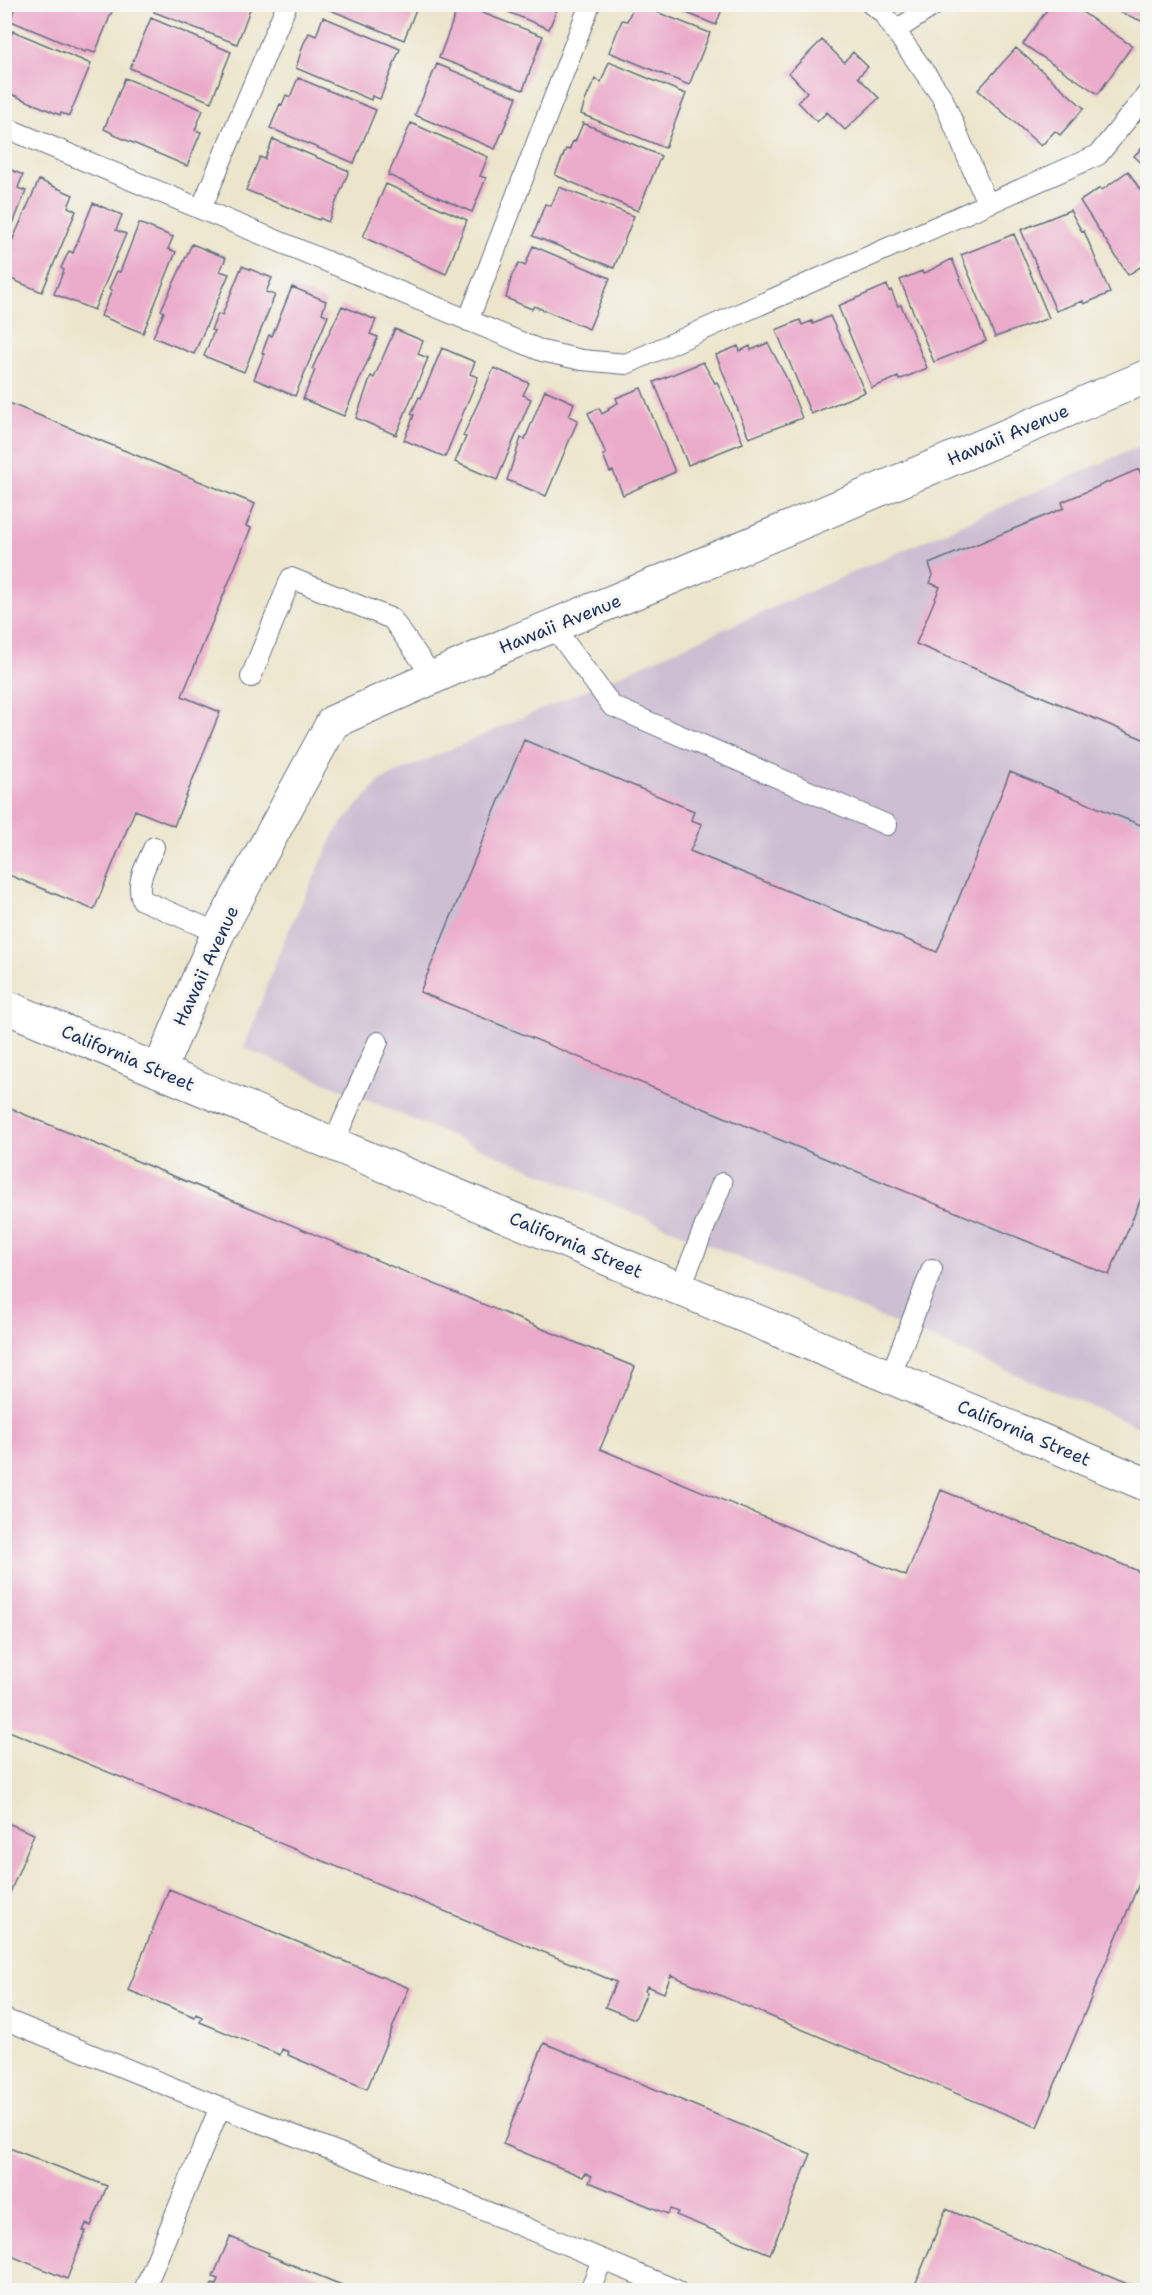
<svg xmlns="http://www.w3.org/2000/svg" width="1152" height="2295" font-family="'Shantell Sans',sans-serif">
  <rect width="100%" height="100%" fill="#f6f6f2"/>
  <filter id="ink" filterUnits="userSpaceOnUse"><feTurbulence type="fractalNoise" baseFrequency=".0167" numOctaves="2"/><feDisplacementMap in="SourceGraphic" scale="12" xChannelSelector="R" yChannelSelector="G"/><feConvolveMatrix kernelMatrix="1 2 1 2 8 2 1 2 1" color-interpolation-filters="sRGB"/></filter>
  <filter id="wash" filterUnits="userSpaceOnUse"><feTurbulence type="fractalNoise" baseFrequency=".008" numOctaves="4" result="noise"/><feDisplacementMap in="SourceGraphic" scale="24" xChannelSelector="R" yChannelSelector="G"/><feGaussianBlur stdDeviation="1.35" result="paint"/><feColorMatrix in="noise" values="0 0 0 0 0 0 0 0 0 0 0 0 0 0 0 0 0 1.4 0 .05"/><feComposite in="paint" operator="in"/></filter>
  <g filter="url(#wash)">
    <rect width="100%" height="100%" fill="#ece5cb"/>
    <!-- industrial -->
    <path fill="#cdbed2" d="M1147,443v987l-903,-382 38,-103 55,-116 44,-49z"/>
    <g id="blocks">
      <!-- building -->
      <path fill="#ebabca" d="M15,4h100l-20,49 -9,-3 -1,2 -74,-31z
        M157,4h95l-15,40 -83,-32z
        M324,4h94l-14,36 -81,-33z
        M459,4l84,32 -20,54 -84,-32z
        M489,4h70l-10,25z
        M665,4h59l-8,21z
        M1051,4h19l62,42 -34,48 -75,-50z
        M1101,4h47v10l-4,8z
        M634,5h5l71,28 -21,52 -80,-33 13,-32 5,1z
        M323,17l77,32 -20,50 -8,-3 -1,4 -75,-32 7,-23 6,-12 7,3z
        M151,18l80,34 -20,50 -81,-34z
        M13,31l78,33 -22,52 -8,-3 -1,2 -56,-24v-41z
        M822,40l22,22 9,-10 15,15 -10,10 21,21 -34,32 -18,-18 -10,10 -19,-20 9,-10 -18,-19z
        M1016,48l68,60 -24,27 -5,-4 -14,15 -63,-56z
        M609,62l77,32 -21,54 -84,-34 4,-13 10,-22 6,3z
        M437,64l80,33 -22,52 -80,-34z
        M125,78l78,32 -8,20 6,2 -14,34 -75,-32v-1l-8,-4z
        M298,78l78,32 -22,53 -84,-35 10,-24 2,1 4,-10 4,2z
        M411,123l77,34 -8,19 6,2 -14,34 -84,-37z
        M583,123l78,33 -23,55 -83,-36 11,-26 3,1 4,-9 2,1z
        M273,139l76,32 -21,51 -8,-4 -1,2 -73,-30 14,-33 5,2z
        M1148,142v27l-14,-13z
        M4,167l19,8 -5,13 8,3 -21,53z
        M1128,171l20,31v60l-20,13 -48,-74 20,-13 2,2z
        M39,180l34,15 -5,12 8,4 -34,81 -38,-16v-12l7,-15 -2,-1z
        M386,184l81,36 -21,54 -83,-37z
        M559,187l75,29 -20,52 -81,-32 12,-32 6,2z
        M93,203l29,12 -6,15 10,4 -32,76 -40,-16 10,-24 -3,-2 8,-17 4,2z
        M1070,210l12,22 2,-1 26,62 -26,11 -1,-3 -27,10 -35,-81z
        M139,223l34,14 -5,12 8,3 -33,81 -42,-17 11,-26 -3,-1 8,-18 3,1z
        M1014,234l35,84 -54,19 -34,-82z
        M192,244l34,14 -6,13 9,3 -35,80 -41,-17 11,-25 -3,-2z
        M533,246l77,32 -21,51 -55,-23 -2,3 -26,-11 6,-23 7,-12 6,3z
        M952,259l34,82 -52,21 -34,-82 22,-9 1,3z
        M242,266l30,12 -6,14 9,3 -31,77 -40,-16 10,-25 -3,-1 7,-16 4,1z
        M887,285l2,6 2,-1 7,16 3,-1 26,63 -28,12 -1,-3 -26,11 -34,-82z
        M292,287l34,14 -4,12 6,3 -33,80 -41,-17 10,-25 -2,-1 7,-18 3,1z
        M342,306l34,14 -6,14 8,3 -34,79 -41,-17 12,-29 -3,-1z
        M830,316l35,76 -54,22 -35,-84 24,-10 2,5 10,-4 1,3z
        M395,329l28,12 -5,13 10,4 -32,77 -40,-17 15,-42 3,2z
        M768,343l18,34 16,41 -53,20 -33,-83 22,-9 2,5 10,-5 1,4z
        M442,348l33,14 -5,12 8,3 -33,80 -41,-17 10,-25 -3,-1 8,-17 2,1z
        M703,362l12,21 2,-1 26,61 -55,22 -34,-83z
        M494,368l35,15 -6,12 8,4 -34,81 -42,-18 11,-25 -3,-1z
        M641,388l34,84 -52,23 -10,-24 -3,1 -7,-17 3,-1 -18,-41 11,-5 3,6 7,-4 -1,-2 10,-5 -2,-5z
        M545,390l29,13 -5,13 9,4 -32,76 -39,-16 14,-42 4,1z
        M4,401l251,103 -9,22 5,2 -69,168 38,16 -46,114 -39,-16 -41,100 -90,-37z
        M1139,469l5,13 4,1v258l-232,-97 24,-57 -10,-4 3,-8 -4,-11 135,-56 -2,-6z
        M524,740l170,71 -3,9 11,4 -12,27 247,101 73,-180 138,56v354l-39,93 -689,-283z
        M4,1106l631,261 -35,82 306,127 35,-86 207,85v287l-111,265 -366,-152 -7,18 -17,-7 -2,5 2,1 -12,27 -30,-12 11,-25 -612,-253z
        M5,1822l29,12 -29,71z
        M169,1889l240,99 -42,101 -79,-34 1,-3 -7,-3 -2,6 -80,-33 2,-5 -6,-3 -1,3 -67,-27z
        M544,2043l267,111 -41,100 -94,-39 2,-3 -8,-3 -2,5 -79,-32 3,-6 -7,-3 -2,4 -80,-33z
        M4,2146l103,40 -16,40 -5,-2 -3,7h3l-19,48 -63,-26z
        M946,2209l196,81h-229z
        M230,2237l39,16 -1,2 86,35h-144l2,-6 4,1 2,-6 -5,-2z"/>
    </g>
  </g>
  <g filter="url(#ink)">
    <use href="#blocks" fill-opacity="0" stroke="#646f84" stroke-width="1.5"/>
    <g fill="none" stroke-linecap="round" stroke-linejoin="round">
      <defs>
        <path id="lane" d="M871,4l11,8 60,85 45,106
          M895,31l41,-27
          M4,127l538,224 40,9 44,4 472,-209 50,-62
          M201,209l86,-205
          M468,321l122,-317
          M553,626l59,80 275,119
          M251,677l40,-99 101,41 41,58
          M154,847c-7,17 -19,34 -12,53l76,33
          M333,1144l45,-102
          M680,1289l42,-106
          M890,1377l42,-108
          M4,2019l216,88 195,75 261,108
          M144,2290l76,-183
          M590,2290l12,-30"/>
        <path id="secondary" d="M4,1006l1144,479
          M159,1071l59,-138 115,-211 173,-77 157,-64 485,-205"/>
      </defs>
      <!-- lane casing -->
      <use href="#lane" stroke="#646f84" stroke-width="22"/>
      <!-- secondary casing -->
      <use href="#secondary" stroke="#646f84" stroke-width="35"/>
      <!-- lane -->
      <use href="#lane" stroke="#fff" stroke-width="20"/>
      <!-- secondary -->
      <use href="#secondary" stroke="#fff" stroke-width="33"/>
    </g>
  </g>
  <g text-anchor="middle" stroke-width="6" stroke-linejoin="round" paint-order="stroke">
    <!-- street labels -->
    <g font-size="18" fill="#1b2f5e" stroke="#f6f6f2">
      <text transform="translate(1008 435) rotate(-23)" y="6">Hawaii Avenue</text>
      <text transform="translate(560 624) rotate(-22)" y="6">Hawaii Avenue</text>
      <text transform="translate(206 966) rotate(-65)" y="6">Hawaii Avenue</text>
      <text transform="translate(128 1058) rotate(23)" y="6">California Street</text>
      <text transform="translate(576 1245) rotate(23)" y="6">California Street</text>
      <text transform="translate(1024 1433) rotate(23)" y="6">California Street</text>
    </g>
  </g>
  <!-- margin -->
  <rect width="1152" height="2295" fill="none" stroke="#f6f6f2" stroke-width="24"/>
</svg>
